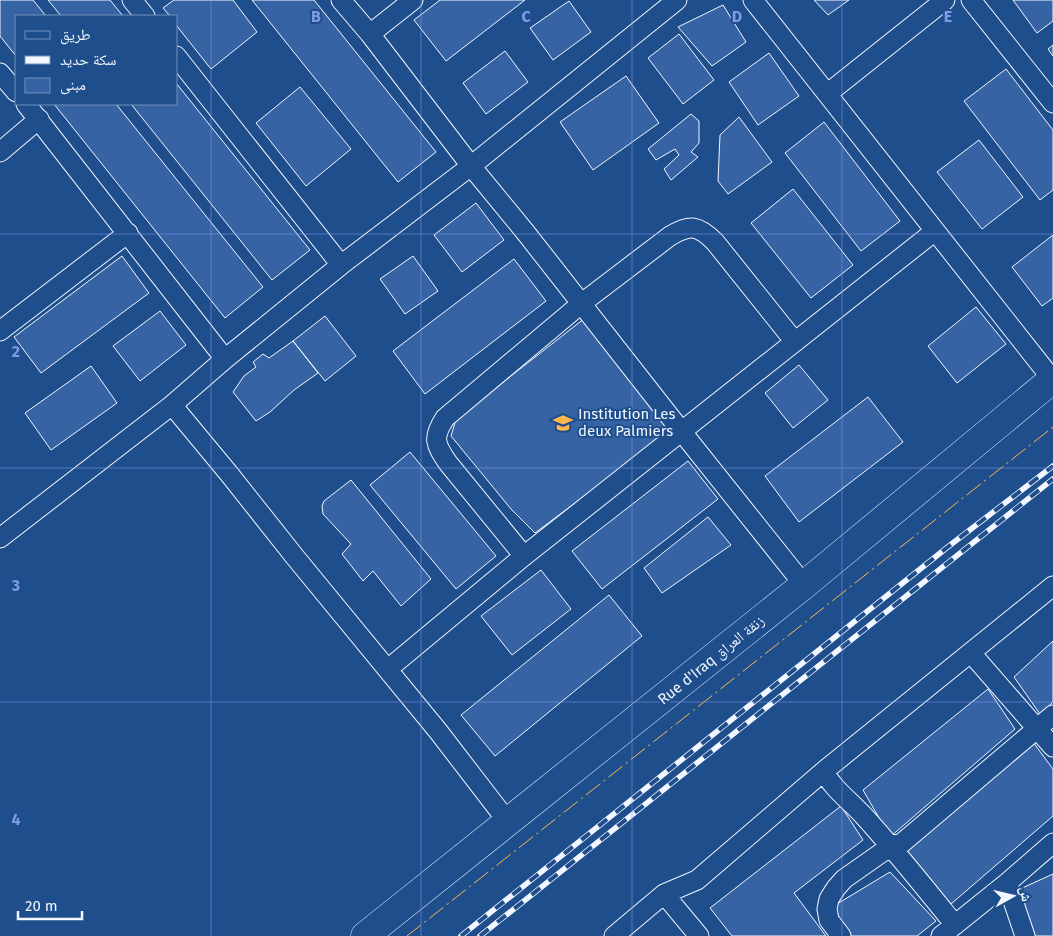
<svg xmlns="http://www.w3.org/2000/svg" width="1053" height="936" font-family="'Fira Sans','Noto Naskh Arabic',sans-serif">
  <rect width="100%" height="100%" fill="#1f4e8c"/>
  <!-- building -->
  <path fill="#3563a3" stroke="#f2f6ff" d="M0,0h33l13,16h-30v40l-16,-20z
    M48,0h62l13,16h-62z
    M174,0h59l24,32 -46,37 -35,-44v-9h-6l-7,-8z
    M252,0h62l122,152 -38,30z
    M440,0h85l-79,61 -32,-41z
    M814,0h35l-21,15z
    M1013,0h40v21l-16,12z
    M569,1l22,31 -38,28 -23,-32z
    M723,5l23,37 -34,24 -34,-39z
    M679,34l35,46 -31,24 -35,-46z
    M1053,45v11l-5,-7z
    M505,51l23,31 -42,32 -23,-31z
    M769,53l30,43 -41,29 -29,-43z
    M1006,69l47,61v60l-13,10 -76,-99z
    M626,76l33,47 -66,47 -33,-48z
    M176,83l134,167 -38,30 -141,-176h45z
    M300,87l51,62 -45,37 -50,-63z
    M54,104h62l147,183 -38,31z
    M691,114l8,7v22l-8,9 7,5 -27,23 -7,-11 15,-14 -4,-6 -19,11 -8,-11z
    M739,117l33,45 -44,32 -10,-13 2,-46z
    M824,122l76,99 -39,30 -76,-98z
    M979,140l44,57 -41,32 -45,-57z
    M793,189l60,76 -42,33 -60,-75z
    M476,203l28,37 -42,32 -28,-37z
    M1053,235v63l-11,8 -30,-39z
    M122,256l27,37 -108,80 -27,-36z
    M413,256l25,35 -33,23 -25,-35z
    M514,259l32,42 -121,93 -32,-43z
    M976,307l30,37 -49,39 -29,-37z
    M160,311l26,34 -46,36 -27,-35z
    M325,316l31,40 -31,25 -32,-40z
    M585,318l90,110 -140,105 -24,-24 -60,-73 5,-17z
    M293,341l25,32 -24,17 -24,22 -14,9 -23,-29 11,-16 12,-9 -3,-5 10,-8 6,4z
    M799,365l29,35 -35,28 -28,-35z
    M91,366l26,37 -66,47 -26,-37z
    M868,397l35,45 -104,80 -34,-46z
    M410,452l86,104 -40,33 -86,-104z
    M688,461l30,38 -116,90 -30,-38z
    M351,480l80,99 -30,27 -28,-35 -10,10 -21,-27 9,-10 -28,-30 -1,-8 2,-5z
    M708,517l23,28 -69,48 -18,-25z
    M541,570l30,39 -59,46 -31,-39z
    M609,595l33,41 -147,120 -34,-41z
    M1053,641v61l-13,12 -26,-37z
    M988,689l27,40 -125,108 -27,-47z
    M1033,742l20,27v47l-102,88 -46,-56z
    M841,806l22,34 -69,53 32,43h-94l-22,-28z
    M890,872l46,49 -19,15h-66l-19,-29z
    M1053,874v62h-19l-14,-47z"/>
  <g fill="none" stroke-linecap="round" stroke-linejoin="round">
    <defs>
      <path id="street" d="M132,0l13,16
        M341,0l29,34 101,132 55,67 156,199 122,153
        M753,0l299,379
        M971,0l82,103
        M370,34l43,-34
        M176,56l165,209
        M0,73l16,19
        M827,94l118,-94
        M26,104l199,255
        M0,152l39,-33
        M0,331l128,-98
        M172,405l58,70 65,82 143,174 70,91
        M0,538l172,-133 53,-46 116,-94 130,-99 206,-166
        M524,556l-76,-93c-13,-19 -16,-25 -3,-45l137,-115 88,-67c20,-12 28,-11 45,6l80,100
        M971,653l82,94
        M388,669l136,-113 411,-325
        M824,771c8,17 26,30 39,44 32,35 62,73 92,110
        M1007,883l18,53
        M664,894l35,42
        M614,936l50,-42 33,-14 127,-109 229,-185
        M841,936l-12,-16 -2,-11 2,-10 7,-11 8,-9 47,-33 11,-3 151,-128
        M941,936l66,-53 46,-40"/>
      <path id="secondary" d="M365,936l439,-351 249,-206"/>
    </defs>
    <!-- street casing -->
    <use href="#street" stroke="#f2f6ff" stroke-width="21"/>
    <!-- secondary casing -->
    <use href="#secondary" stroke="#f2f6ff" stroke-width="29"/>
    <!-- street -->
    <use href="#street" stroke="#1f4e8c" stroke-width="19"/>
    <!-- secondary -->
    <use href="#secondary" stroke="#1f4e8c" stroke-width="28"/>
    <defs>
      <path id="rail" d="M461,936l488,-390 104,-80
        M480,936l573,-457"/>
    </defs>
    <!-- rail casing -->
    <use href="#rail" stroke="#f2f6ff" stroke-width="5.5"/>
    <!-- rail -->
    <use href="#rail" stroke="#1f4e8c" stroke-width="4" stroke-dasharray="11" stroke-linecap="butt"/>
    <!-- power -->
    <path stroke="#ffb74d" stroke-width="1" stroke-dasharray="18 4 2.5 4" stroke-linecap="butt" d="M407,936l646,-509"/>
  </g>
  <!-- grid -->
  <path fill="none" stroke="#7d9aea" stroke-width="1" stroke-opacity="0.55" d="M211,0v936M421,0v936M632,0v936M842,0v936M0,234h1053M0,468h1053M0,702h1053"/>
  <!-- icons -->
  <defs>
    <symbol id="school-bare" viewBox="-9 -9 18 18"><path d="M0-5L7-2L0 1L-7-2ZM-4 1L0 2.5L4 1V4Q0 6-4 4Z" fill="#ffb74d" stroke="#1f4e8c" stroke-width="2.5" paint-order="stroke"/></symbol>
  </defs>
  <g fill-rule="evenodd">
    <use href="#school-bare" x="549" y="409" width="28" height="28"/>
  </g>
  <g text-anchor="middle" stroke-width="4" stroke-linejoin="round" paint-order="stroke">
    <!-- poi labels -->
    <g font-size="15" fill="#f2f6ff" stroke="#1f4e8c" text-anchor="start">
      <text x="578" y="419">Institution Les<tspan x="578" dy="17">deux Palmiers</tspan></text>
    </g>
    <!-- street labels -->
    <g font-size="15" fill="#f2f6ff" stroke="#1f4e8c">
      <text transform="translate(711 660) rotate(-39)" y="5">Rue d'Iraq زنقة العراق</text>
    </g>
  </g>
  <g font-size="16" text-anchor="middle" font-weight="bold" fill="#7d9aea" stroke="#1f4e8c" stroke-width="4" stroke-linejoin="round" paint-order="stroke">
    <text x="316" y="22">B</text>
    <text x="526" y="22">C</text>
    <text x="737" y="22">D</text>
    <text x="948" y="22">E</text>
    <text x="16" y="357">2</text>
    <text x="16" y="591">3</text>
    <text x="16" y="825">4</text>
  </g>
  <!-- legend -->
  <rect x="15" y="15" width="162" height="90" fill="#1f4e8c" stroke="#7391ba"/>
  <rect x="25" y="31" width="25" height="8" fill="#1f4e8c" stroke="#7391ba"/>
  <text x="60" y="40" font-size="15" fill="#f2f6ff">طريق</text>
  <rect x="25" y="56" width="25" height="8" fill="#f2f6ff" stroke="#7391ba"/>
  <text x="60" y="65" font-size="15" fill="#f2f6ff">سكة حديد</text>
  <rect x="25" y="78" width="25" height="15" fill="#3563a3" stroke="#7391ba"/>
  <text x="60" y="90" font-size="15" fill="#f2f6ff">مبنى</text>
  <!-- north arrow -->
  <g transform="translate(1013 896) rotate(82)" stroke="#1f4e8c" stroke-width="4" paint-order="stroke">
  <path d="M0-4L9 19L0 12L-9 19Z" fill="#f2f6ff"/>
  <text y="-8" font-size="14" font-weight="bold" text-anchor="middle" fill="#f2f6ff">ش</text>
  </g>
  <!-- scale -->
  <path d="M18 911v8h64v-8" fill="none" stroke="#f2f6ff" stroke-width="2.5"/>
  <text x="25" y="911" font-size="15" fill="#f2f6ff" stroke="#1f4e8c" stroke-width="4" paint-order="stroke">20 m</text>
</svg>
